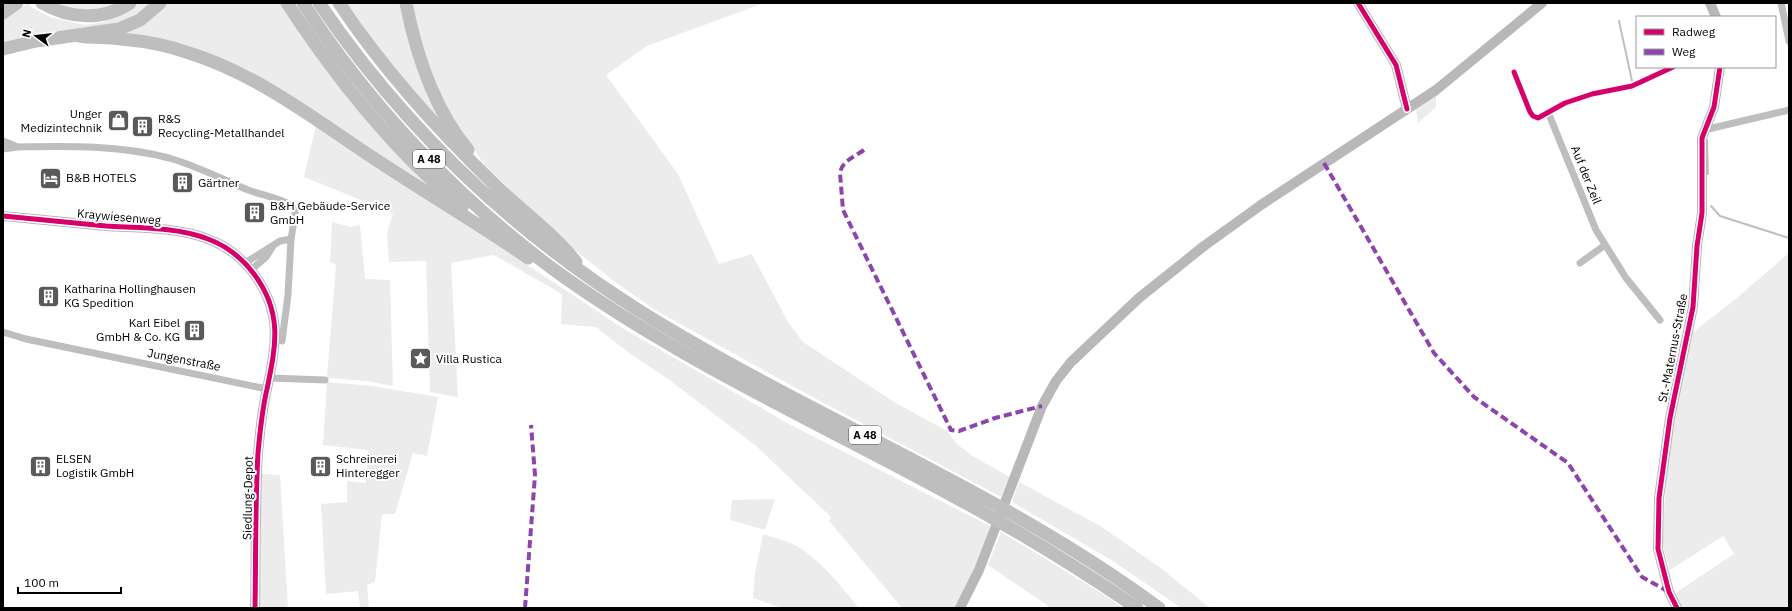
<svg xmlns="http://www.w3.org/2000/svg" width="1792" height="611" font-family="'IBM Plex Sans',sans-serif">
  <rect width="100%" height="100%" fill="#fff"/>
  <!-- green -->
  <path fill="#ececec" d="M28,3l3,4 19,10 35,8 18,-3 14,-5 22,-14h15l-4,5 -27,15 -120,22v-24z
    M49,3h71l-26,8 -22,-1z
    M165,3h116l154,188 -189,-120 -129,-38z
    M342,3h61l56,139 -45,-46z
    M411,3h353l-117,43 -41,29 72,99 41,90 33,-10 36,68 15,20 91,60 53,29 10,13 17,13 36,20 -9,20 -196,-104 -150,-83 -44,-31 -61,-49 -66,-66 -30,-44 -12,-22 -16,-38z
    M1436,96v11l-18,16 -2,-14z
    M316,125l308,204 165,95 201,102 -18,51 -17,31h-53l-73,-87 2,-4 -76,-72 -87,-66 -39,-26 -33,-26 -35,-3 1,-30 -68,-39 -43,8 7,134 -28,-5 -4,-131 -37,1 -2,-29 6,-20 -89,-36z
    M332,222l18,5 10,-2 5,54 25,1 3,106 -26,-5 -40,-3 9,-113 -6,-3z
    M1789,253v355h-116l-5,-10 66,-44 -11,-18 -53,34 -8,-27 8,-125 18,-82 49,-38z
    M327,382l45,4 66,11 -11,59 -14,-3 -18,61h-13l-7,68 -8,3 2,23h-9l-2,-17 -32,3 -5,-90 26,-2v-21l19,2 2,-33 -45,-5z
    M261,474l19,1 8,133h-28z
    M1019,482l83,45 60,42 48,39h-29l-68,-47 -101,-59z
    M775,499l-10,31 -35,-10 2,-20z
    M1001,532l97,59 25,17h-72l-63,-43z
    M763,534c14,5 31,8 43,18 20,15 37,37 53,56h-77l-29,-10 2,-25z"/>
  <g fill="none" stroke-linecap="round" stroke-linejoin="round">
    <!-- stream -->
    <path stroke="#bfbfbf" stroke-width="2" d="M1619,21l13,60
      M1707,140l1,34
      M1711,206l9,10 69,22"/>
    <!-- street -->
    <path stroke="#bebebe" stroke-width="7" d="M1781,3l8,38
      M1514,72l16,40 3,4 5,2 27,-15 27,-9 40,-8 41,-19
      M1548,112l48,118 30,48 34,42
      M1704,130l85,-20
      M3,141l15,6 -15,2
      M18,147c52,-1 101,-2 151,11 28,8 53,21 79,32 14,5 30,8 43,15l4,4v6l-4,24 -3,56 -6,46
      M245,263l35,-22 11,-2
      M1580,263l25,-18
      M251,270l15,-13 7,-11
      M3,332l23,7 241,50
      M270,378l55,2"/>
    <!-- secondary -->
    <path stroke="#b8b8b8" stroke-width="10" d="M1358,3l38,62 11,44
      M1710,3l6,14
      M3,216c34,3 69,7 103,10 33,2 71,1 102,13 19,7 34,19 46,35 29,39 22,71 13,115 -5,21 -7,42 -9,64 -3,51 -2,103 -3,155
      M960,608l19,-38 63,-164 14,-25 15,-19 68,-64 65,-52 57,-41 175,-115 106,-87
      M1677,608l-8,-16 -11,-43 1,-51 11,-80 23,-111 4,-61 5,-33v-75l12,-31 6,-40"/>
    <!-- highway -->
    <path stroke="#bebebe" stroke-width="13" d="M42,3c27,16 61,18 88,0
      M287,3c36,55 76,108 122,155 17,17 35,33 53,50
      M303,3c66,102 153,194 250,266 136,99 292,165 438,248 50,28 99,59 146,91
      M319,3c84,123 190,225 316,305 170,107 362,180 524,300
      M339,3c45,68 99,127 158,184 25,24 58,48 79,75
      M406,3c10,51 28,106 62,147
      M3,13l14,-10
      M79,36c14,2 28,1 42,3 23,2 46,6 68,14 68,21 127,67 186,106 51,34 103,64 153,99
      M3,49l33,-8 83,-12 21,-9 20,-17"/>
    <!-- quiet -->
    <path stroke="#8e44ad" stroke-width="4" stroke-dasharray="8 4" stroke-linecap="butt" d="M864,150c-10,7 -22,11 -24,23l3,37 108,220 8,1 36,-13 47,-12
      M1324,163l110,190 40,44 94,66 74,114 27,15
      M525,608l10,-133 -4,-50"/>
    <defs>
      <path id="cycleway" d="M1358,3l38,62 11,44
        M1514,72l16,40 3,4 5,2 27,-15 27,-9 40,-8 41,-19
        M3,216c34,3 69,7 103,10 33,2 71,1 102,13 19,7 34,19 46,35 29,39 22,71 13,115 -5,21 -7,42 -9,64 -3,51 -2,103 -3,155
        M1677,608l-8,-16 -11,-43 1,-51 11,-80 23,-111 4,-61 5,-33v-75l12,-31 6,-40"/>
    </defs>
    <!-- cycleway casing -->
    <use href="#cycleway" stroke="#fff" stroke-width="8"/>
    <!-- cycleway -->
    <use href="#cycleway" stroke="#d6006c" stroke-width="5"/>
  </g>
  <!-- icons -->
  <defs>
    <symbol id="shop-square" viewBox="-11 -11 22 22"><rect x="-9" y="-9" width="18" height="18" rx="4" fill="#595959" stroke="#fff"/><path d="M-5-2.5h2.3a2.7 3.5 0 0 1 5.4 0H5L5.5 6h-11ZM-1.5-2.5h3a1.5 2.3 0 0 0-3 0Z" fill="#fff"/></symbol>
    <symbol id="building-square" viewBox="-11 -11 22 22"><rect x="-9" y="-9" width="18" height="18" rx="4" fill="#595959" stroke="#fff"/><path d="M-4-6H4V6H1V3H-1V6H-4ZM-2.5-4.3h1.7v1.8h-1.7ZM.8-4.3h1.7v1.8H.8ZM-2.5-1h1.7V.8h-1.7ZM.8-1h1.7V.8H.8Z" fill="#fff"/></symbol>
    <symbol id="hotel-square" viewBox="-11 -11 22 22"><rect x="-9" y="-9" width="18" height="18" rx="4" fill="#595959" stroke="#fff"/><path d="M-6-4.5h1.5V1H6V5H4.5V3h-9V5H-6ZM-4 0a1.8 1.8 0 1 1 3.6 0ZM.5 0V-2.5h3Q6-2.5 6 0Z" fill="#fff"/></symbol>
    <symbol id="sight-square" viewBox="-11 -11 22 22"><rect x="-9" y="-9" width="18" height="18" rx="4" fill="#595959" stroke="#fff"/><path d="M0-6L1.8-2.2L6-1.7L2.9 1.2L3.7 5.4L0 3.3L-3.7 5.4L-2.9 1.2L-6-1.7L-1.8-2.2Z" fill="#fff"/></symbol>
  </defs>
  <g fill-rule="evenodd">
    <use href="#shop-square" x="106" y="108" width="25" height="25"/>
    <use href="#building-square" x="130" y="114" width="25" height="25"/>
    <use href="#hotel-square" x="38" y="166" width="25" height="25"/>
    <use href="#building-square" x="170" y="170" width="25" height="25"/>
    <use href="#building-square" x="242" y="200" width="25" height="25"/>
    <use href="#building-square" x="36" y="284" width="25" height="25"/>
    <use href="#building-square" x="182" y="318" width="25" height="25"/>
    <use href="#sight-square" x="408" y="346" width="25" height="25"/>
    <use href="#building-square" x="28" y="454" width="25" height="25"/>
    <use href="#building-square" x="308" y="454" width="25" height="25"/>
  </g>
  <g text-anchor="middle" stroke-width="4" stroke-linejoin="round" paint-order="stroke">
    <!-- shield labels -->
    <g fill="#fff" stroke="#4c4c4c" stroke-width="1">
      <rect x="413" y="150" width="32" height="18" rx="3"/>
      <rect x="849" y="426" width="32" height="18" rx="3"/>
    </g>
    <g font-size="11" font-weight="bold" fill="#000">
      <text x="429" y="163">A 48</text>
      <text x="865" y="439">A 48</text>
    </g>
    <!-- poi labels -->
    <g font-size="12" fill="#000" stroke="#fff" text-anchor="start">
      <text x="102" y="118" text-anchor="end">Unger<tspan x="102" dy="14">Medizintechnik</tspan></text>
      <text x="158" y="123">R&amp;S<tspan x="158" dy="14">Recycling-Metallhandel</tspan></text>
      <text x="66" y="182">B&amp;B HOTELS</text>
      <text x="198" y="187">Gärtner</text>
      <text x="270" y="210">B&amp;H Gebäude-Service<tspan x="270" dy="14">GmbH</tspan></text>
      <text x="64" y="293">Katharina Hollinghausen<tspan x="64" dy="14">KG Spedition</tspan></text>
      <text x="180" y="327" text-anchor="end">Karl Eibel<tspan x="180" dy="14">GmbH &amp; Co. KG</tspan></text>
      <text x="436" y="363">Villa Rustica</text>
      <text x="56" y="463">ELSEN<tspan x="56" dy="14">Logistik GmbH</tspan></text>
      <text x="336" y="463">Schreinerei<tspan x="336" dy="14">Hinteregger</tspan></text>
    </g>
    <!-- street labels -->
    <g font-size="12" fill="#000" stroke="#fff">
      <text transform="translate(1586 175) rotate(68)" y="4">Auf der Zeil</text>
      <text transform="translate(119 217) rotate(5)" y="4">Kraywiesenweg</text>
      <text transform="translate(1673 348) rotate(-79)" y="4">St.-Maternus-Straße</text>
      <text transform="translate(184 360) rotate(11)" y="4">Jungenstraße</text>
      <text transform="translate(248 498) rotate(-89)" y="4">Siedlung-Depot</text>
    </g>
  </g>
  <!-- border -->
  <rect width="1792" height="611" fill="none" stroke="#000000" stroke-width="8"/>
  <!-- legend -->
  <rect x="1636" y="16" width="140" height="52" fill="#ffffff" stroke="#999999"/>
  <rect x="1644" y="29" width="20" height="6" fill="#d6006c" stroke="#999999"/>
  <text x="1672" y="36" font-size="12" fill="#000000">Radweg</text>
  <rect x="1644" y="49" width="20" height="6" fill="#8e44ad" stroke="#999999"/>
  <text x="1672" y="56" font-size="12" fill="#000000">Weg</text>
  <!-- north arrow -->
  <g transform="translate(36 36) rotate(285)" stroke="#ffffff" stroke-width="3" paint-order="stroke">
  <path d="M0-3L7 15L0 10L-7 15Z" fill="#000000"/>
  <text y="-6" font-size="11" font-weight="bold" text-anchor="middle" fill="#000000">N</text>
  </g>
  <!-- scale -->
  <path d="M18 587v6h103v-6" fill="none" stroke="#000000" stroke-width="2"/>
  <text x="24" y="587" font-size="12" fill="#000000" stroke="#ffffff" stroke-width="3" paint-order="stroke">100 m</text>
</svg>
